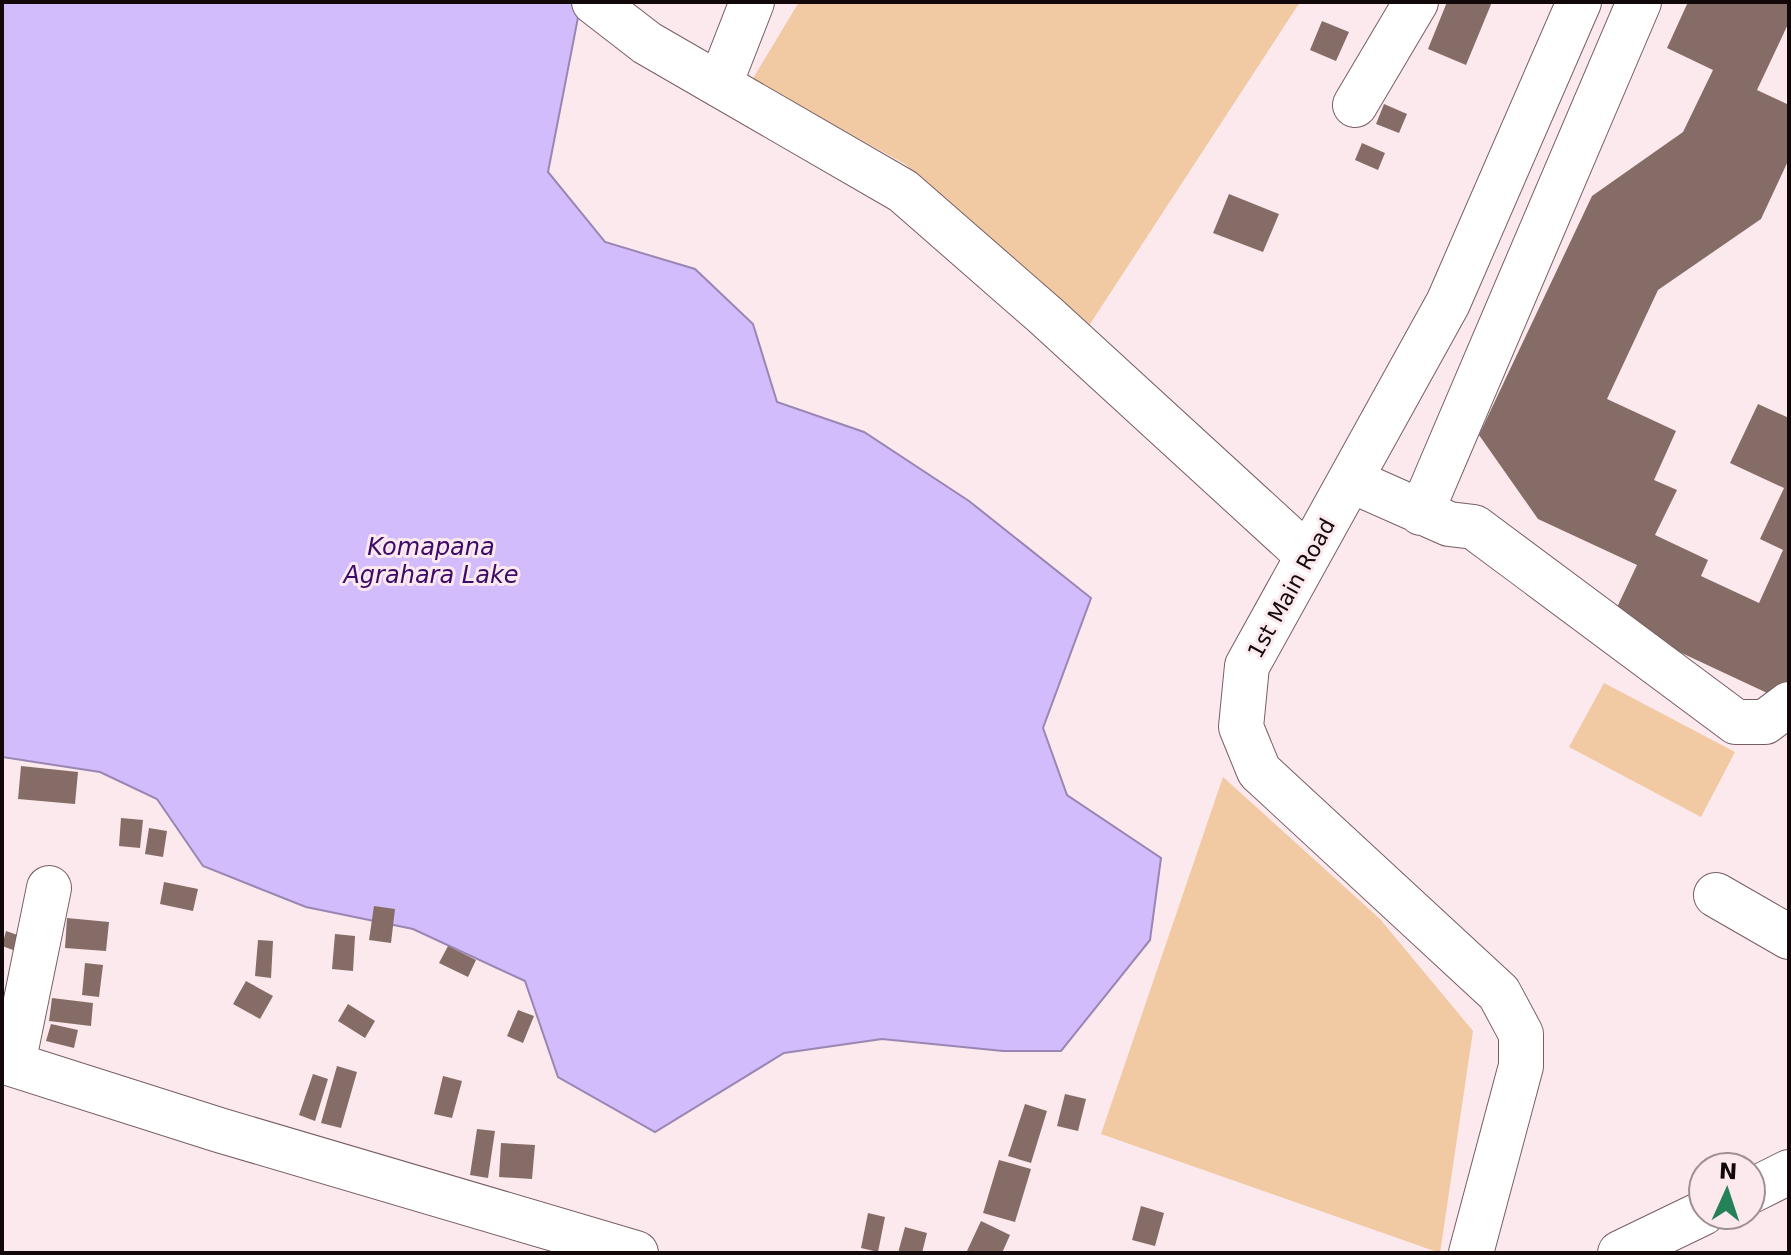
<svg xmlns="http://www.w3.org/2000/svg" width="1791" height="1255" font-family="'DejaVu Sans',sans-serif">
  <rect width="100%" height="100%" fill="#fce9ed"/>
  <!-- green -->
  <path fill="#f1c9a2" d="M799,2h501l-221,339 -174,-177 -153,-84z
    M1604,683l131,69 -34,65 -132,-70z
    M1223,777l157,142 93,112 -33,222 -339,-119z"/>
  <!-- water -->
  <path fill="#d3bcfc" stroke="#9986b3" stroke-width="2" d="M2,2h579l-33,170 57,70 90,27 58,55 24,78 87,30 105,69 122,97 -48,130 24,67 94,63 -11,82 -89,111h-58l-121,-12 -98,14 -129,79 -97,-55 -33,-96 -112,-52 -107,-22 -103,-41 -46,-67 -57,-27 -98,-15z"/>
  <!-- building -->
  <path fill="#866c66" d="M1447,2h45l-26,63 -38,-16z
    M1688,2h101v20l-32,68 32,15v54l-28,60 -103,71 -51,109 69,32 -22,49 23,10 -22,45 53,25 -7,16 58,27 24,-53 -23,-11 24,-51 -54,-25 28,-59 31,14v262l-9,19 -169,-79 26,-55 -99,-46 -59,-84 113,-239 91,-64 30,-62 -46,-22z
    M1322,21l27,11 -13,29 -26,-11z
    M1384,104l23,10 -8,19 -23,-9z
    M1362,143l23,10 -7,17 -23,-10z
    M1229,194l50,20 -16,38 -50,-19z
    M21,766l57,6 -3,32 -57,-5z
    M121,818l22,2 -3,28 -21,-2z
    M149,828l18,3 -4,26 -18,-3z
    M164,882l34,7 -5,22 -33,-7z
    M374,906l21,3 -4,34 -22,-3z
    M67,918l42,4 -3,29 -41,-3z
    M6,931l26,9 -5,15 -25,-9z
    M335,934l20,2 -2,35 -21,-2z
    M258,940l15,1 -2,37 -16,-2z
    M448,946l28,14 -8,17 -29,-14z
    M85,963l18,2 -4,32 -17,-2z
    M246,981l27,15 -13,23 -27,-15z
    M52,998l41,5 -2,23 -42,-5z
    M348,1004l27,17 -10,17 -27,-17z
    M518,1010l16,6 -11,27 -16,-7z
    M51,1024l27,6 -4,18 -28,-7z
    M337,1066l20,6 -16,56 -20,-5z
    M313,1074l15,5 -13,42 -16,-6z
    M443,1076l19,5 -10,37 -18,-4z
    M1065,1094l21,5 -8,32 -21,-5z
    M1025,1104l22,7 -16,52 -23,-7z
    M477,1129l18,2 -7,47 -18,-3z
    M501,1143l34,2 -3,34 -33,-2z
    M999,1160l32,9 -16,53 -32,-9z
    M1141,1206l23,7 -9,33 -23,-6z
    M868,1213l17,4 -7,35 -17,-4z
    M981,1221l29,14 -8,18h-36z
    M905,1227l22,6 -5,20h-24z"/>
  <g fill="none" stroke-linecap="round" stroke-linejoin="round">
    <defs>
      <path id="minor" d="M594,2l53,41 256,148 142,124 263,241
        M720,84l32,-82
        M1355,105l61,-103
        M1350,480l99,44 25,3 262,195h29l24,-18
        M1421,513l218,-511
        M1716,895l73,42
        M2,1061l217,69 417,123
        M13,1064l36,-176
        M1751,1191l38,-19
        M1471,1253l50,-187v-32l-22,-41 -240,-222 -18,-44 6,-61 201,-363 131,-301
        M1620,1253l83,-40"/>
    </defs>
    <!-- minor casing -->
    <use href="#minor" stroke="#775e63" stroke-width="46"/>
    <!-- minor -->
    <use href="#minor" stroke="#fff" stroke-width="44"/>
  </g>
  <g text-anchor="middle" stroke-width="6" stroke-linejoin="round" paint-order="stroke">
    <!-- street labels -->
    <g font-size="22" fill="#12080a" stroke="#fce9ed">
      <text transform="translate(1291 588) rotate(-61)" y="8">1st Main Road</text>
    </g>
    <!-- water labels -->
    <g font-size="24" font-style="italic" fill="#3c0a68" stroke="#fce9ed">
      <text x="431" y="555">Komapana<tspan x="431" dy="28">Agrahara Lake</tspan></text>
    </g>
  </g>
  <!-- border -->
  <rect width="1791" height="1255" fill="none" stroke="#12080a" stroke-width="8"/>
  <!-- north arrow -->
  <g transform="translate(1727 1191) rotate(3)"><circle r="38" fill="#fce9ed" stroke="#9e8f92" stroke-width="2"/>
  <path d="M0-6L14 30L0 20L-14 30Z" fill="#248158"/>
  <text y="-12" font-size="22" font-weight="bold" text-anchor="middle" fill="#12080a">N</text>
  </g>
</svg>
